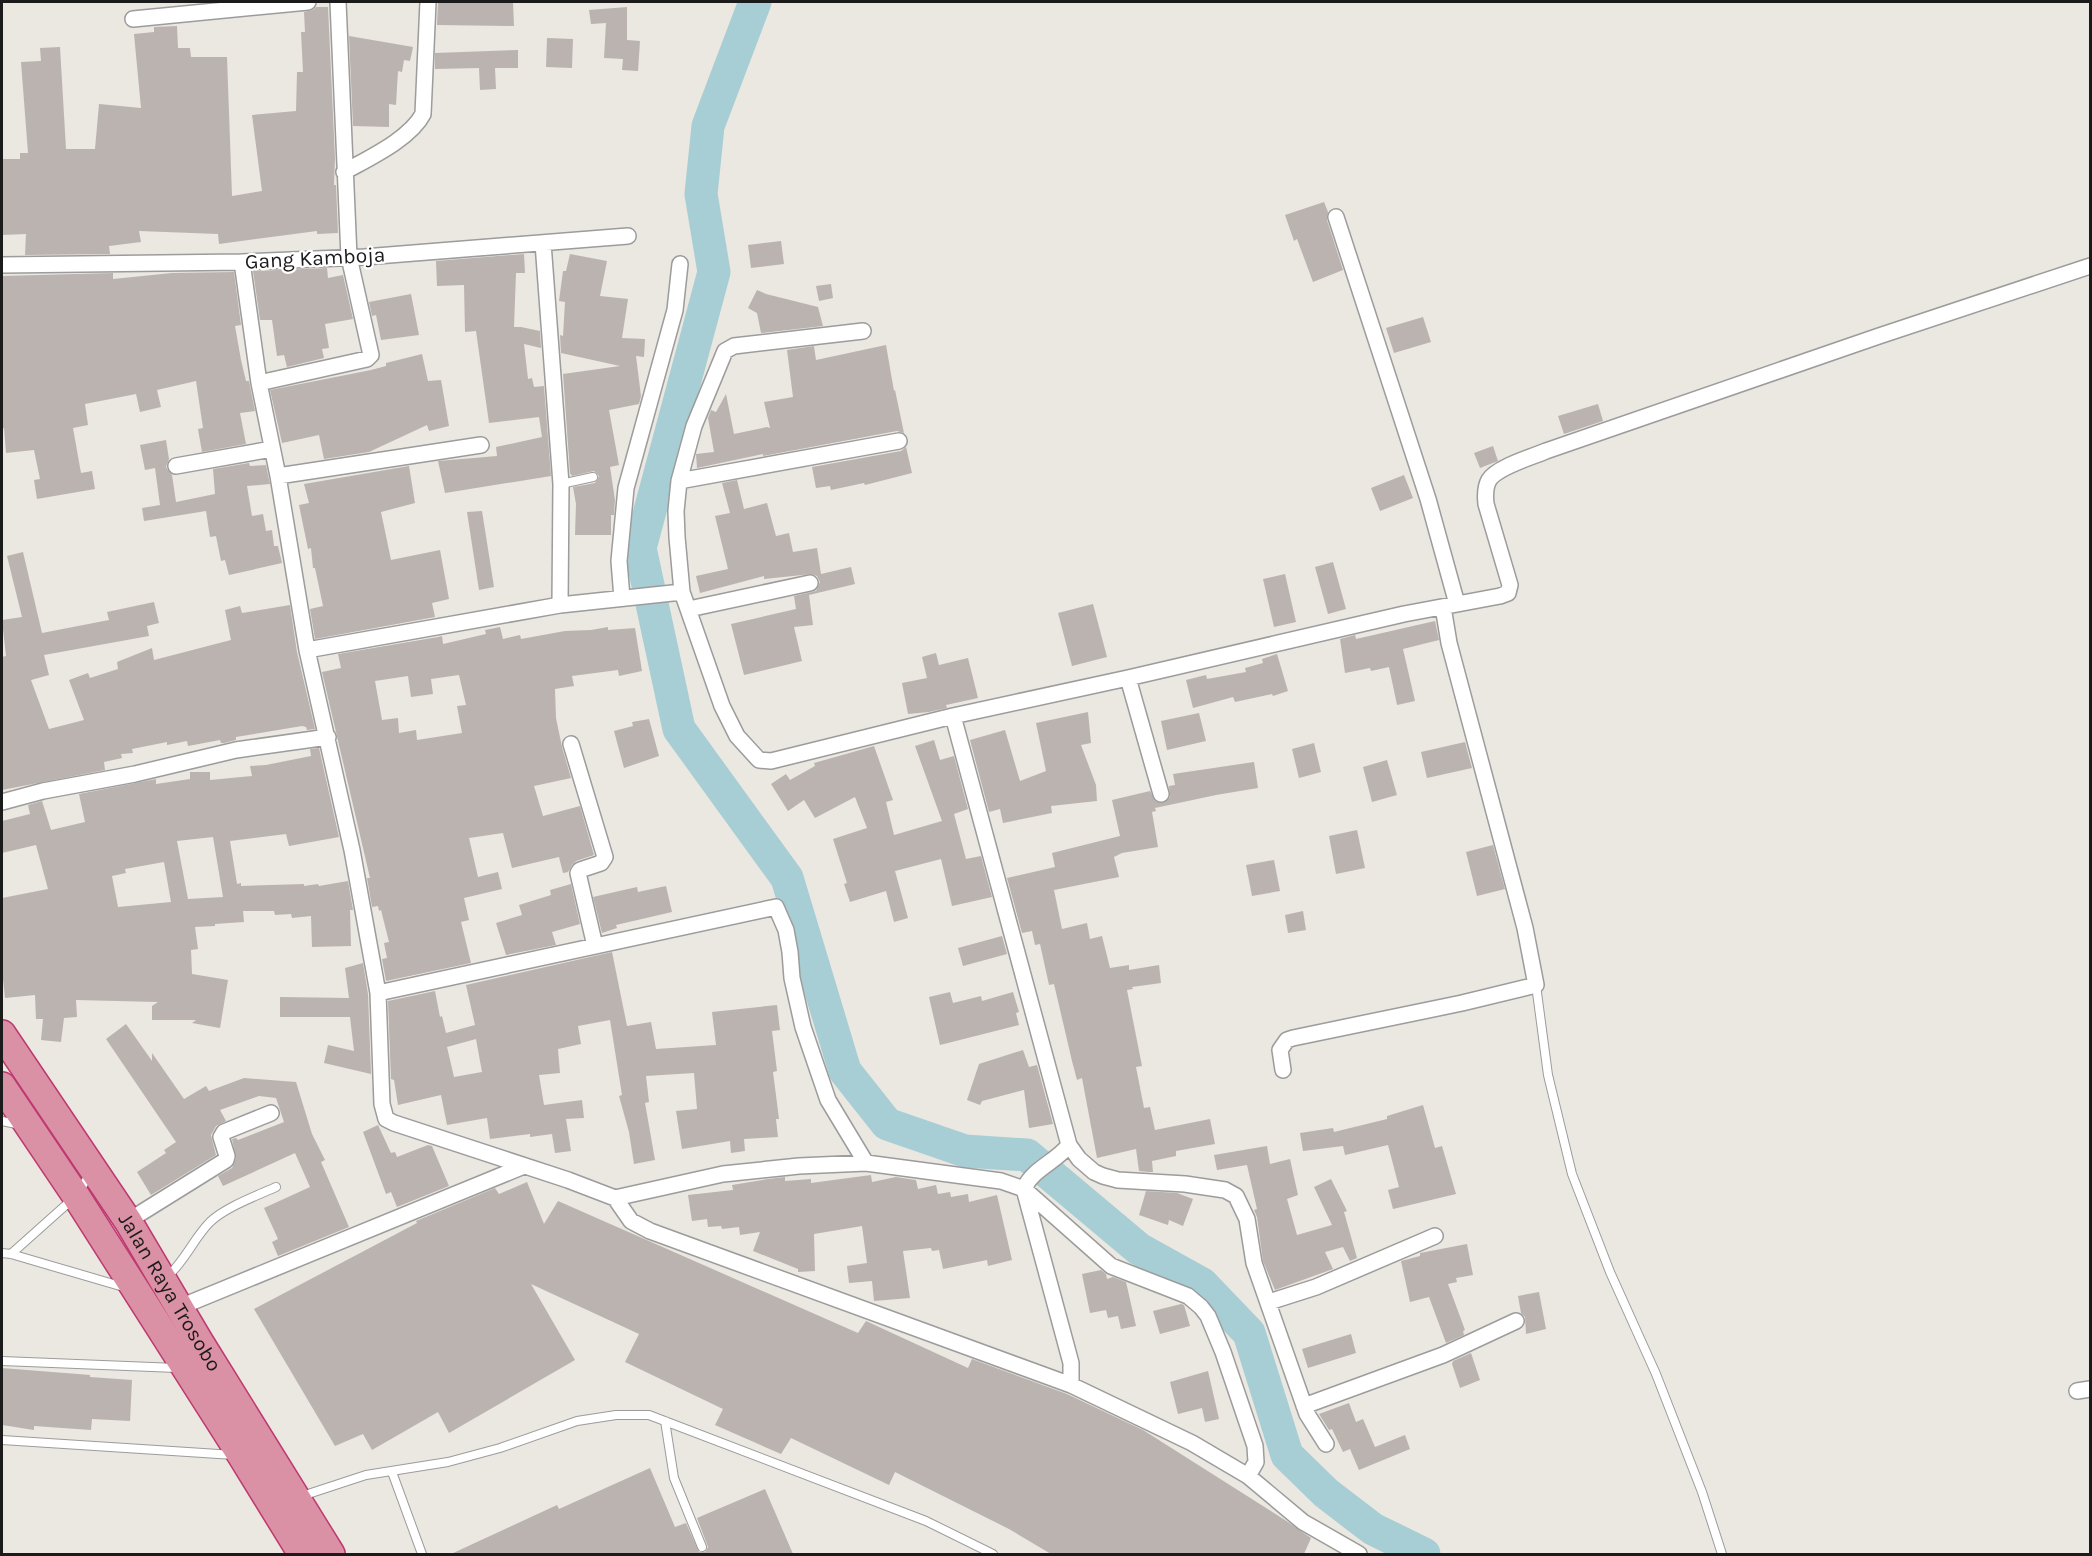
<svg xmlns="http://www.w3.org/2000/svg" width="2092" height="1556" font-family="Karla,sans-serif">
  <rect width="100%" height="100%" fill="#ebe7e1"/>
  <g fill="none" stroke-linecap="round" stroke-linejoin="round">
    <!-- river -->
    <path stroke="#a6ced4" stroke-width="33" d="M755,2l-47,124 -7,68 13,78 -74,276 39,181 108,149 58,193 42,53 78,27 62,4 112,94 63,35 47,49 38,122 39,38 47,36 51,25"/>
  </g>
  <!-- building -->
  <path fill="#bbb3af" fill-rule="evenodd" d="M438,2h75l1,24 -77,-1z
    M316,7h12l7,151 -1,27h2l2,48 -21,1v-3l-98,13 -1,-10 -79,-3 2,11 -32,4 1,8 -85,1 1,-21 -24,1v-76h18v-6h8l-7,-91 20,-1 -1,-13 20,-1 6,102h29l4,-45 42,4 -7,-74 20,-2v-5l23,-1 1,22h12l1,9h36l5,139 30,-5 -10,-76 44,-4 1,-39h6l-2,-40h4l-1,-20 9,-2z
    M627,7v33l13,1 -2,30 -16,-1 1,-11 -19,-1 2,-35 -15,1 -2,-14z
    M349,36l64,11 -3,14 -6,-1 -2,12 -4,-1 -2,34 -7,-1v23l-36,-1z
    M547,38l26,1 -1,29 -26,-1z
    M518,50v18h-23l1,21 -16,1 -1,-22 -44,1v-16z
    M1324,202l4,10 -1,8 16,50 -30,12 -16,-43 -3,2 -9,-26z
    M781,241l3,23 -33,4 -3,-23z
    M524,254l1,19h-9l-2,54h7l19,4 1,17 -17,-4 4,35 4,-1 2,9 10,-1 7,90 -106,17 -7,-32 59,-5 -1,-9 46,-10 -3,-20 -50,6 -13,-92 -11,1 -1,-47 -27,1 -1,-25z
    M570,254l37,7 -7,35 28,3 -6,39 23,1 -1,18 -8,-1 5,40 -2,8 -30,6 10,55 -9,2 5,33 -1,15h-3v20h-36l1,-31 -3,-17 22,-4 4,-7 -5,-5 -22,5 -2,-3 -7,-99 57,-8 -59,-13 -1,-18 3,1 2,-34 -6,-1 4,-30h3z
    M327,268l1,10 15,-3 10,44 -28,5 4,24 -7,1 2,9 -37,9 -3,-12 -7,1 -5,-36h-12l-7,-49z
    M234,272l7,53 -6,1 6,34 5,21h3l6,30 -15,2 6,31 -44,8 -4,-23 5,-1 -7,-47 -39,9 4,17 -21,5 -4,-18 -51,10 3,21 -15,3 8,45 11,-2 3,18 -58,10 -3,-19 6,-1 -6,-29 -28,3 -2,-25 -2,1v-153l111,-3v6l59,-6z
    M831,284l2,14 -14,3 -3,-15z
    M757,290l9,4 52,13 5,19 -62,7 -4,-20 -9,-5z
    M411,294l8,41 -38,5 -5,-25 -4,1 -3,-14z
    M1423,317l8,25 -37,11 -8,-25z
    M886,345l8,46 1,-1 9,43 -7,-2 -134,25v-2l-66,14 -1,-14 18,-2 -6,-34 3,-8 5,2 10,-18 8,40 33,-7 3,1 -6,-26 29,-5 -6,-47 27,-4 2,14z
    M422,354l6,27 13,-1 8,46 -20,5 -2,-6 -58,27 -45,7 -5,-24 -37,8 -12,-53 101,-20 15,-4v-3z
    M1598,404l5,17 -39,13 -6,-18z
    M166,440l3,19 -3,8 6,8 4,27 39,-8 -2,-25 36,-6 1,3 16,-1 4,19 -23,2 5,30 11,-2 3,17 6,-1 2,16h4l4,17 -53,12 -4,-15 -4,1 -5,-25 -6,1 -4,-26 -62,10 -2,-13 18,-3 -5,-37 -10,2 -5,-25z
    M1493,446l5,15 -18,7 -6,-15z
    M906,447l6,26 -47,12 -1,-2 -33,7 -1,-4 -14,2 -4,-21 89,-16z
    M409,466l6,37 -34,9 10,48 49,-10 9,49 -17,4 3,14 -120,22 -5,-30 13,-3 -8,-38h-2l-2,-20 -3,1 -9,-44 10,-2 -5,-19z
    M1404,475l9,23 -33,13 -9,-23z
    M737,480l7,29 23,-6 9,33 13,-3 4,19 24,-4 4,26 30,-7 4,17 -46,11 4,30 -19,2 8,34 -58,14 -13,-51 65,-15 -2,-13 22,-5 4,-9 -3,-6 -5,-2 -48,5v-3l-64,17 -4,-17 32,-7 -13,-53 15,-3 -8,-30z
    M482,511l12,76 -15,3 -12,-78z
    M23,552l19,81 67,-13 -2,-8 47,-10 5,21 -12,3 2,10 -105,19 5,20 -18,5 18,49 35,-9 -15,-40 19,-7 2,5 28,-9 -1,-7 35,-14 2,12 77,-20 -6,-30 15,-4 2,7 48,-8 7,47 18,77 -8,1 -1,-3 -4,-1 -66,11v3l-12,3h-3l-1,-3 -32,6 -1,-5 -20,4v-3l-35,7 1,4 -12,1 1,4 -18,4 1,8 -103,20v-133l4,-1 -4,-36 20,-3 -15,-61z
    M1333,562l13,47 -18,5 -13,-47z
    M1285,574l11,48 -22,5 -11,-48z
    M1093,604l14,53 -35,9 -14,-53z
    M1435,621l4,19 -36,9 12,52 -18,4 -8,-38 -18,4 -1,-3 -25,5 -5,-34 15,-4 1,4z
    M500,627l3,12 17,-4 1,4 44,-8 26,-1 17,-3v3l27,-2 7,43 -23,5 -1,-6 -46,6 2,10 -19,3 1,29 6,29 9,31 -37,8 9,30 37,-10 14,49 -18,6 -4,4 -4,7 -5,1 -4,-16 -47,11 -9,-35 -34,5 9,39 20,-5 4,17 -38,9 5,22 -8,2 10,41 -85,18 -4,-22 5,-1 -3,-15 5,-1 -8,-32 -2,1 -1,-5 -6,1 -5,-29h3l-48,-206 19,-4 -3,-14 100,-17 4,-1 1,8 43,-10 -1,-4zM459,675l7,30 -9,1 5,27 -45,7 -1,-10 -17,3 -1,-15 -16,2 -7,-39 33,-5 3,21 22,-3 -2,-15z
    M936,653l3,12 29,-7 10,40 -32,7 1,3 -18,4 -21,2 -6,-31 25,-5 -5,-21z
    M1277,654l11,37 -15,5 -1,-2 -37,8 -2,-5 -40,11 -7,-28 20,-5 1,4 39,-7 -1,-4 18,-5 -1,-4z
    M1088,712l3,31 -10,2 15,40 1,16 -46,5 1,7 -49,10 -3,-14 -11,3 -19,-72 35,-10 15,51 26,-10 -10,-48z
    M1199,713l7,28 -39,9 -6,-29z
    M649,719l10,37 -35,12 -10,-37 19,-5 -1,-4z
    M934,740l6,20 14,-4 14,53 -14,5 12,45 15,-3 11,41 -40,9 -11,-47 -46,12 13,47 -14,4 -8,-31 -36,11 -6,-18 3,-1 -14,-44 34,-11 -12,-31 -40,21 -11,-18 -16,11 -17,-27 15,-10 4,6 25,-14 -1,-3 60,-17 19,54 -7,2 8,33 48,-14 -27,-75z
    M1465,742l7,26 -45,10 -6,-26z
    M1314,743l7,29 -22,6 -7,-29z
    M319,748l20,89 -50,9 -3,-12 -56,7 7,43 4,-1v3l63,-2v2l14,-2 1,2 29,-5 5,29h-3l1,36 -39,1 -1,-31 -19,2 -1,-4 -16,1 -1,-4h-31l1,11 -29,2v2l-20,1 3,22 -7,1 1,24 36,6 -8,48 -28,-5 4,-3h-44v-14l6,-4 -82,-2 1,17 -13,1 -3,24 -20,-2 2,-21h-7l-1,-24 -30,3 -3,-28v-72l46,-9 -12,-44 -34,8v-32l28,-7 -2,-9 14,-4 9,29 34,-8 -6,-28 77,-15v5l34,-5v-7h20v8l42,-4 -2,-10 16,-1 45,-9 -1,-7zM213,837l10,60 -35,2 -11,-58zM164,862l7,40 -53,5 -6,-31 14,-3 -1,-4z
    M1387,760l10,35 -25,7 -9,-35z
    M1254,762l4,26 -42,7 -61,13 1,3 -4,1 6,35 -36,6 -8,4 5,20 -65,13 8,39 25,-6 3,16 12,-3 8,32 19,-3v5l30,-5 2,18 -29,4 1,2 -6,1 15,76 -6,1 8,41 6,-1 5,23 55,-11 5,25 -39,7v5l-24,5 1,11h-4l-10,-1 -3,-22 -39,9 -15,-80 -5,2 -5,-19 -18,-77 -5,1 -9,-41 -5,1 -3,-14 -10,2 -15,-55 48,-11 -3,-14 68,-17 -8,-36 38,-9 5,10 8,2 7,-6 -1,-11 6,-1 -2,-11z
    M1357,830l8,38 -29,6 -7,-38z
    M1493,845l12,44 -28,7 -11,-44z
    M1274,860l6,31 -28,5 -6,-31z
    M571,884l9,40 -28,8 4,13 -50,10 -10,-32 26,-8 -3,-10 32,-10 -1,-5z
    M666,886l6,26 -56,13 1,3 -15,5 -9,-36 44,-10 1,5z
    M1303,911l3,19 -18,3 -3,-18z
    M1002,936l5,18 -44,12 -5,-18z
    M612,952l15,74 24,-4 5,27 60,-4 -4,-33 65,-7 3,25 -8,1 5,40 -4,1 6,47h-3l2,18 -34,2 1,12 -14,2 -1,-12 -48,8 -6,-38 21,-2 -3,-36 -48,3 3,26 -4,1 10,57 -21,4 -5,-32 -10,-36 3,-1 -12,-75 -32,6 3,18 -23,5 2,24 -21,2 5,30 38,-5 2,18 -18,1 5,32 -16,2 -3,-19 -22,3v-3l-40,5 -3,-21 -40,7 -6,-30 -43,10 -4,-25 -3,-1 -3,-78 47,-10 5,26 2,-1 4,17 29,-8 -9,-40zM476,1039l6,33 -28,5 -7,-30z
    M363,963l5,31 3,80 -47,-11 4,-18 26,6 -4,-34h-70v-20l69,1 -4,-30z
    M950,992l3,11 28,-7 1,5 31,-9 6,20 -3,1 3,12 -79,20 -11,-48z
    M126,1024l26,37v-8l32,46 22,-13 3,5 35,-13 52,4 16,52 13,26 -4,2 28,65 -71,29 -6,-14 6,-3 -14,-31 46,-21 -15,-34 -72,33 -5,-10 14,-8 4,-10 -4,-19 4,-1 2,2 46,-18 -8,-24 -17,-2 -39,14 6,11 -10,5 -5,9 5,20 -65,40 -14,-23 29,-19 -2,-3 12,-8 -70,-103z
    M1023,1050l6,17 8,-2 16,59 -24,4 -5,-38 -42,11 -2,4 -13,-5 12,-36z
    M1423,1105l12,43 7,-2 14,48 -63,15 -5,-19 11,-3 -11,-42 -43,10 -2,-9 -40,5 -3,-18 33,-5 1,4 53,-13v-3z
    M378,1125l13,28 4,-1 2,5 31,-12 4,1 17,40 -52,21 -6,-15 -5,2 -23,-62z
    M1267,1146l3,18 20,-5 8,36 -11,4 10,36 35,-10 -18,-38 17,-8 16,32 -3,1 13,46 -7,3 -7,-14 -18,5 8,17 -58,21 -12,-29 -6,-44 -3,-7 3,-1 -10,-44 -30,5 -3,-15z
    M871,1175l1,7 24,-5 20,3 2,9 18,-4 2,9 12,-2 1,5 17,-3 1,8 28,-7 15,65 -24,6 -1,-6 -44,9 -4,-19 -7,1 -1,-3 -28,3 7,47 -36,3 -2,-20 -23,2 -2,-17 20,-3 -5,-37 -48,8 1,37 -17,1v-3l-45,-18 7,-19 -20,3 -1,-8 -17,2 -1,-3 -13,1 -1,-8 -15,2 -4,-26 45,-5 -1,-5 36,-6 17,-2v4l26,-2v4z
    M527,1182l17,42 14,-23 300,132 8,-12 102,47 4,-9 95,35 76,36 145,92 23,16 -7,16h-253l-42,-25 -114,-57 -6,13 -98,-47 -10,16 -66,-29 8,-16 -98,-47 14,-28 -108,-50 44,76 -126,73 -11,-21 -66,38 -9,-16 -28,12 -81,-137 163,-86 -1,-2 79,-33 4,6z
    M1146,1191l31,2 16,6 -10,27 -14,-6 -1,5 -29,-10z
    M1467,1244l6,31 -17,3 1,4 -9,2 17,46 -2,1 1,4 -18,8 -17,-46 -19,5 -9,-41 19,-5v-3z
    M1101,1270l5,4 1,5 6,-2 13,5 10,44 -15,3 -3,-13 -10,2 -2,-8 -16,3 -8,-39z
    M1539,1292l7,37 -20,5 -1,-17 -4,-4 -3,-17z
    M1181,1304l3,1 6,21 -30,8 -7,-23z
    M1351,1334l5,19 -48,15 -6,-19z
    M1471,1353l9,27 -20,8 -8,-24 1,-3z
    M2,1368l88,7v2l42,3 -2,41 -38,-2 -1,11 -57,-4v4l-32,-5z
    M1208,1371l11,48 -14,3 -3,-14 -24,6 -8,-32z
    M1349,1403l7,19 7,-3 12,28 30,-12 5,14 -51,21 -9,-21 -7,3 -11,-23 -3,1 -10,-16z
    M650,1468l25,59 11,-4 13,29h6l3,-5 -11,-29 68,-29 28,65h-342l106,-49 2,4z"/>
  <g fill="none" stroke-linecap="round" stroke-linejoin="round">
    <defs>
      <path id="lane" d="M561,484l32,-7
        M1536,985l12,90 24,99 38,98 46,102 46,118 20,62
        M2,1121l19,4
        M2,1253l9,1 116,34
        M11,1254l65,-58 14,-22
        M167,1277c18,-16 27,-39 43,-55 16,-15 46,-26 66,-35
        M2,1361l175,7
        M665,1421l9,57 28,69
        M2,1440l232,15
        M392,1472l30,82
        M302,1496l64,-21 82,-13 52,-14 77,-27 39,-6h33l277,106 67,33"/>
      <path id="street" d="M133,19l175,-17
        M344,172c25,-14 66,-33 79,-58l5,-112
        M1336,217l92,282 29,105
        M543,243l18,241 -1,121
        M242,262l17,121 19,93 29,174 45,200 26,143 4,111 4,15 8,4 174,57 47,18 108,-24 76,-8 67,-3 135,18 23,8 87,77 77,30 13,11 7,9 15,36 32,94 1,16 -8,14
        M2,265l240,-3 122,-5 264,-21
        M863,331l-129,15 -9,5 -31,75 -15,55 -3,30 1,26 5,55 40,114 15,30 22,24 12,1 182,-45 175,-38 276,-64 96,-18 8,-3 2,-8 -24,-81c-1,-9 -1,-17 3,-24 8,-13 43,-23 57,-29l333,-115 211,-70
        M259,383l108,-24 4,-4 -22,-98 -11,-255
        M176,466l96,-17
        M278,476l203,-31
        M679,481l220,-40
        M622,598l-3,-37 7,-73 49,-178 5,-46
        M689,609l121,-26
        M307,650l253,-45 122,-13
        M1128,678l33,116
        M953,716l116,429 10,14 15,13 9,4 15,4 67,4 40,6 11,6 11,23 7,44 53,151 19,30
        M571,744l34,113 -4,6 -21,7 -2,3 17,73
        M2,802l41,-11 92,-17 101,-24 92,-13
        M378,993l398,-86 10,23 4,22 2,26 11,49 25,73 38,63
        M1283,1070l-3,-20 7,-10 6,-2 169,-35 74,-18 -11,-57 -76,-285 -6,-36
        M615,1198l16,23 19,10 421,154v-22l-47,-174c8,-20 32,-27 45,-44
        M128,1221l98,-61 1,-4 -6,-19 3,-5 47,-19
        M1269,1302l47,-15 119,-51
        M180,1307l344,-141
        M1071,1385l121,58 56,33 55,46 56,32
        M2077,1391l13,-2
        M1304,1406l139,-51 73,-34"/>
      <g id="highway">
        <path id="s1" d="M2,1034l126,187 71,120 132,213"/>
        <path d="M2,1086l74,110 165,259 61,99"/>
      </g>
    </defs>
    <!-- lane casing -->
    <use href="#lane" stroke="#9c9c9c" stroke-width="10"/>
    <!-- street casing -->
    <use href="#street" stroke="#9c9c9c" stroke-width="18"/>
    <!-- highway casing -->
    <use href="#highway" stroke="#bf3872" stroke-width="30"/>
    <!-- lane -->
    <use href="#lane" stroke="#fff" stroke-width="8"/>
    <!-- street -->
    <use href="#street" stroke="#fff" stroke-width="15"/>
    <!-- highway -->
    <use href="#highway" stroke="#da91a5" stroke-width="27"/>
  </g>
  <g text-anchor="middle" stroke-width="4.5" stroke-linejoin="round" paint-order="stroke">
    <!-- street labels -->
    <g font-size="21" fill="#1b1b1b" stroke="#fff">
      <text transform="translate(315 258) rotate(-3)" y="7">Gang Kamboja</text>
      <text dy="7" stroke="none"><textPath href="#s1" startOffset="308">Jalan Raya Trosobo</textPath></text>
    </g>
  </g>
  <!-- border -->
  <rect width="2092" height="1556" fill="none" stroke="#1b1b1b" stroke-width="6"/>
</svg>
